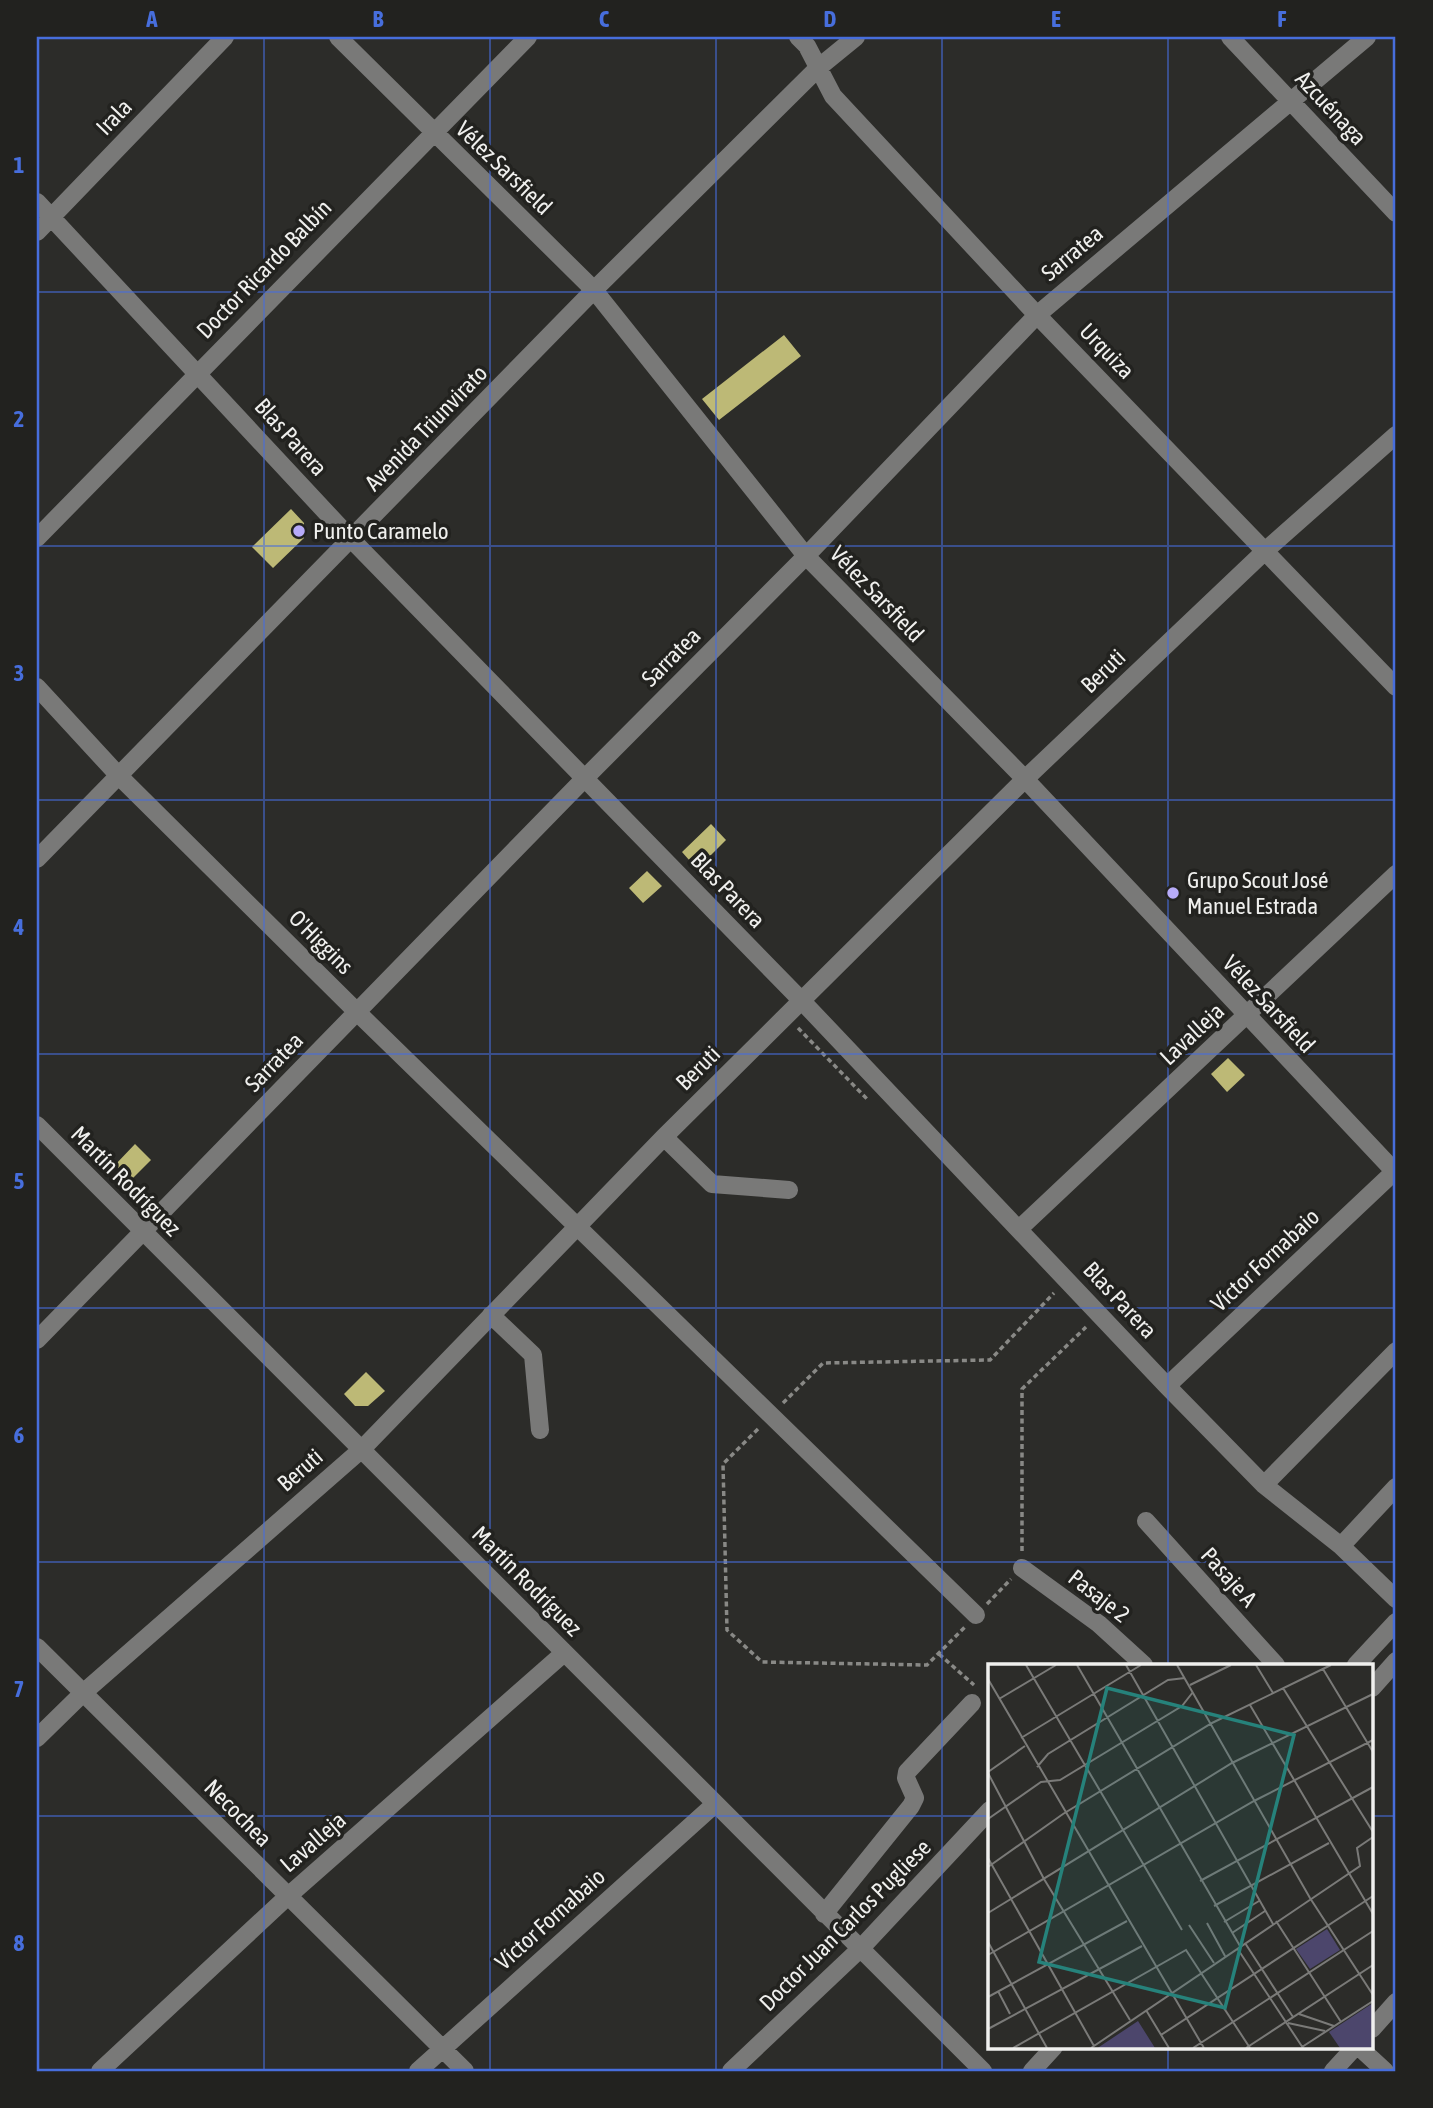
<svg xmlns="http://www.w3.org/2000/svg" width="1433" height="2108" font-family="'Asap Condensed',sans-serif">
  <rect width="100%" height="100%" fill="#2c2c29"/>
  <!-- building -->
  <path fill="#bdb976" d="M784,335l17,21 -82,64 -17,-21z
    M291,509l13,14v15l-31,30 -21,-21z
    M711,824l15,16 -29,29 -15,-17z
    M647,871l15,15 -19,17 -14,-15z
    M1228,1058l17,17 -18,17 -16,-18z
    M135,1144l16,16 -21,21 -15,-16z
    M366,1372l19,19 -17,15h-13l-11,-12z"/>
  <g fill="none" stroke-linecap="round" stroke-linejoin="round">
    <!-- path -->
    <path stroke="#898986" stroke-width="3.5" stroke-dasharray="5 3.5" stroke-linecap="butt" d="M798,1028l70,72
      M783,1403l40,-40 167,-3 64,-67
      M758,1429l-35,35 4,166 35,32 165,3 38,-38
      M1022,1551v-162l64,-62
      M987,1604l24,-25
      M939,1654l35,31"/>
    <!-- minor -->
    <path stroke="#797978" stroke-width="18" d="M338,37l256,253 212,266 219,223 371,394
      M798,37l9,9 26,50 204,219 359,372
      M1230,37l166,176
      M37,202l314,337 449,460 367,387 97,99 77,61 55,53
      M37,232l188,-195
      M37,538l491,-501
      M37,687l82,89 238,236 619,603
      M37,859l557,-569 224,-222 38,-31
      M37,1125l946,946
      M664,1137l48,47 77,6
      M1020,1228l376,-354
      M491,1315l42,40 7,75
      M37,1340l548,-562 221,-222 231,-241 330,-278
      M1167,1386l229,-216
      M1264,1485l132,-134
      M1146,1521l130,144
      M1341,1546l55,-59
      M1022,1568l77,56 45,41
      M37,1647l428,424
      M1356,1665l40,-43
      M1372,1688l24,-27
      M37,1738l46,-45 279,-244 302,-312 361,-358 241,-229 130,-115
      M824,1914l87,-108 4,-8 -9,-20 1,-6 65,-69
      M1372,2029l24,-27
      M1359,2047l26,24
      M100,2071l187,-174 277,-244
      M418,2071l297,-267
      M731,2071l129,-122 130,-139
      M1032,2071l22,-24
      M1333,2071l22,-24"/>
  </g>
  <!-- grid -->
  <path fill="none" stroke="#476edc" stroke-width="2" stroke-opacity="0.55" d="M264,37v2034M490,37v2034M716,37v2034M942,37v2034M1168,37v1628M37,292h1359M37,546h1359M37,800h1359M37,1054h1359M37,1308h1359M37,1562h1359M37,1816h953M1372,1816h24M1168,2047v24"/>
  <!-- markers -->
  <g fill="#b7abf8" stroke="#22221f" stroke-width="2.5">
    <circle cx="299" cy="531" r="7"/>
    <circle cx="1173" cy="893" r="7"/>
  </g>
  <g text-anchor="middle" stroke-width="7" stroke-linejoin="round" paint-order="stroke">
    <!-- street labels -->
    <g font-size="23" fill="#f0f0ee" stroke="#22221f">
      <text transform="translate(1331 108) rotate(47)" y="8">Azcuénaga</text>
      <text transform="translate(114 117) rotate(-46)" y="8">Irala</text>
      <text transform="translate(504 168) rotate(44)" y="8">Vélez Sarsfield</text>
      <text transform="translate(1072 253) rotate(-40)" y="8">Sarratea</text>
      <text transform="translate(264 269) rotate(-46)" y="8">Doctor Ricardo Balbín</text>
      <text transform="translate(1107 351) rotate(46)" y="8">Urquiza</text>
      <text transform="translate(426 428) rotate(-46)" y="8">Avenida Triunvirato</text>
      <text transform="translate(291 437) rotate(48)" y="8">Blas Parera</text>
      <text transform="translate(877 594) rotate(46)" y="8">Vélez Sarsfield</text>
      <text transform="translate(671 657) rotate(-45)" y="8">Sarratea</text>
      <text transform="translate(1103 671) rotate(-44)" y="8">Beruti</text>
      <text transform="translate(728 890) rotate(46)" y="8">Blas Parera</text>
      <text transform="translate(321 942) rotate(45)" y="8">O'Higgins</text>
      <text transform="translate(1269 1004) rotate(47)" y="8">Vélez Sarsfield</text>
      <text transform="translate(1192 1034) rotate(-43)" y="8">Lavalleja</text>
      <text transform="translate(274 1062) rotate(-46)" y="8">Sarratea</text>
      <text transform="translate(698 1068) rotate(-45)" y="8">Beruti</text>
      <text transform="translate(126 1181) rotate(45)" y="8">Martín Rodríguez</text>
      <text transform="translate(1265 1260) rotate(-43)" y="8">Víctor Fornabaio</text>
      <text transform="translate(1120 1300) rotate(47)" y="8">Blas Parera</text>
      <text transform="translate(300 1470) rotate(-41)" y="8">Beruti</text>
      <text transform="translate(1229 1577) rotate(48)" y="8">Pasaje A</text>
      <text transform="translate(527 1581) rotate(45)" y="8">Martín Rodríguez</text>
      <text transform="translate(1099 1596) rotate(38)" y="8">Pasaje 2</text>
      <text transform="translate(238 1813) rotate(45)" y="8">Necochea</text>
      <text transform="translate(313 1842) rotate(-41)" y="8">Lavalleja</text>
      <text transform="translate(550 1919) rotate(-42)" y="8">Víctor Fornabaio</text>
      <text transform="translate(845 1925) rotate(-45)" y="8">Doctor Juan Carlos Pugliese</text>
    </g>
    <!-- poi labels -->
    <g font-size="23" fill="#f0f0ee" stroke="#22221f" text-anchor="start">
      <text x="313" y="539">Punto Caramelo</text>
      <text x="1187" y="888">Grupo Scout José<tspan x="1187" dy="26">Manuel Estrada</tspan></text>
    </g>
  </g>
  <!-- overview -->
  <g transform="translate(988 1664)">
    <rect width="385" height="385" fill="#2c2c29"/>
    <path d="M339,265l13,21 -30,19 -14,-20zM385,339v45h-33l-11,-16zM150,357l17,27h-57l1,-1z" fill="#4c466c"/>
    <path fill="none" stroke="#7a7a78" stroke-width="2" d="M38,1l156,265M89,1l163,281M138,1l147,259M189,1l133,233 63,97M268,1l17,28M335,5l50,83M0,15l216,369M202,21l41,-20M295,24l90,144M11,35l57,-34M262,41l123,209M33,74l120,-73M49,103l11,-13 120,-74 17,-2M0,108l37,-26M0,109l56,106 86,141M0,155l53,-37 19,-2 122,-74 11,-14M0,194l106,188M0,203l75,-53 149,-91 119,-58M212,217l173,-94M226,242l115,-63M0,249l244,-150 141,-69M288,257l65,101M236,258l35,-21M219,259l18,33M201,261l25,38M244,269l33,-22M0,278l59,106M257,279l48,74M249,284l66,100M0,291l266,-154 119,-61M10,327l12,23M0,333l139,-76M158,346l23,38M311,350l35,12M300,359l37,8M0,365l154,-83M173,371l212,-139M314,383l71,-46M25,384l173,-98 64,98M103,384l269,-182 -3,-18 16,-11M205,384l180,-117M258,384l127,-83"/>
    <path fill="#26827b" fill-opacity="0.15" stroke="#26827b" stroke-width="3.5" d="M119,24l187,47 -69,273 -186,-46z"/>
    <rect width="385" height="385" fill="none" stroke="#f0f0ee" stroke-width="3.5"/>
  </g>
  <!-- border -->
  <rect width="1433" height="2108" fill="none" stroke="#22221f" stroke-width="77"/>
  <rect x="38" y="38" width="1356" height="2032" fill="none" stroke="#476edc" stroke-width="2.5"/>
  <g font-size="23" text-anchor="middle" font-weight="bold" fill="#476edc">
    <text x="152" y="27">A</text>
    <text x="378" y="27">B</text>
    <text x="604" y="27">C</text>
    <text x="830" y="27">D</text>
    <text x="1056" y="27">E</text>
    <text x="1282" y="27">F</text>
    <text x="19" y="173">1</text>
    <text x="19" y="427">2</text>
    <text x="19" y="681">3</text>
    <text x="19" y="935">4</text>
    <text x="19" y="1189">5</text>
    <text x="19" y="1443">6</text>
    <text x="19" y="1697">7</text>
    <text x="19" y="1951">8</text>
  </g>
</svg>
